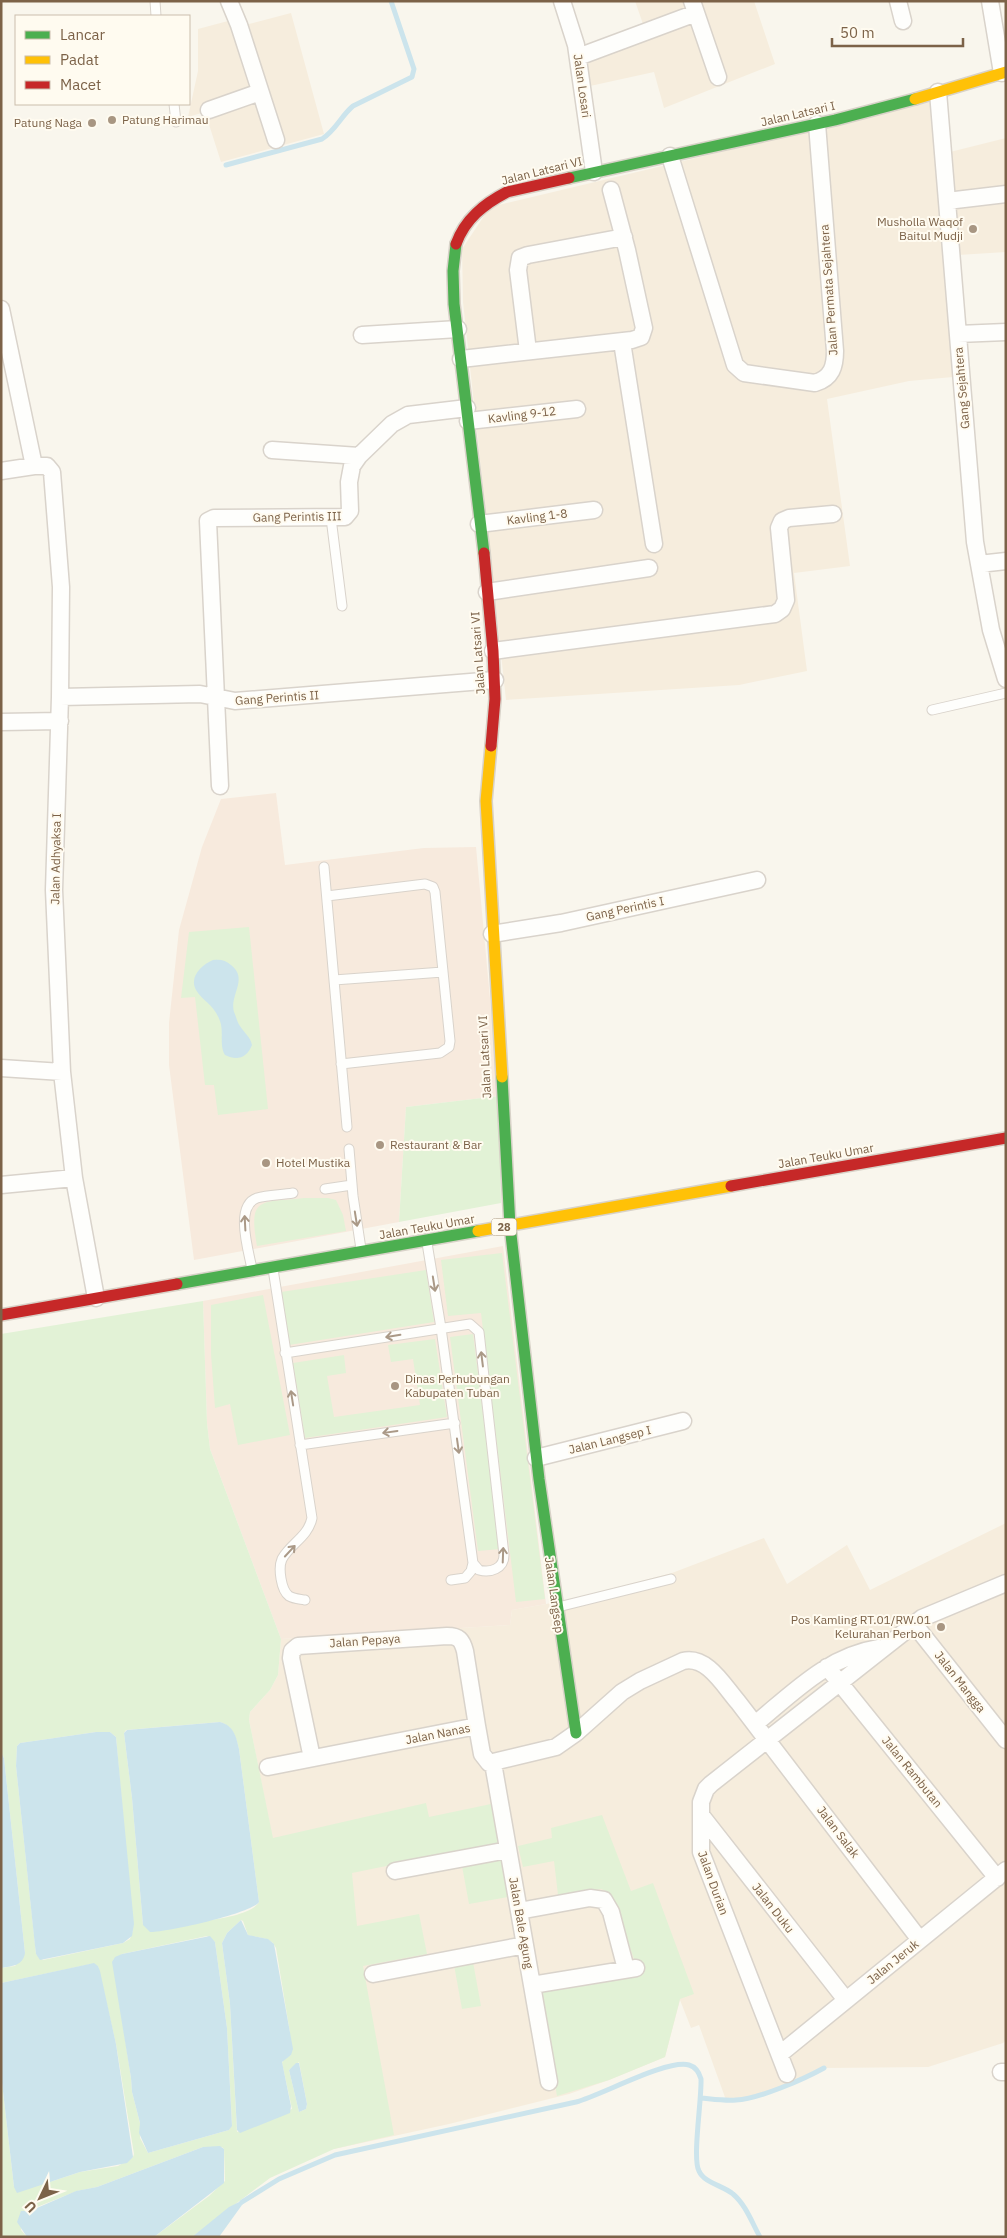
<svg xmlns="http://www.w3.org/2000/svg" width="1007" height="2238" font-family="'IBM Plex Sans',sans-serif">
  <rect width="100%" height="100%" fill="#f9f6ed"/>
  <!-- residential -->
  <path fill="#f6eddd" d="M635,1h119l21,63 -111,44 -10,-36 -64,14 -7,-40 60,-22z
    M291,13l33,121 -103,28 -16,-50 -17,5 10,-46v-42l45,-12 2,8z
    M931,102l22,275 -44,4 -82,18 23,167 -56,7 13,98 -68,14 -233,15 -43,-398 -1,-53 28,-42z
    M1006,138v114l-48,3 -8,-103z
    M1006,1523v517l-3,3 -75,24 -104,1 -23,12 -53,19 -22,1 -27,-75 -8,3 -11,-28 -15,57 -56,23 -40,14 -120,30 -115,25 -85,-429 1,-8 20,-22 8,-15 3,-36 229,-14 2,-15 51,-9 109,-28 92,-35 23,46 60,-39 23,45z"/>
  <!-- commercial -->
  <path fill="#f7eadd" d="M276,793l9,72 139,-17 52,-1 23,249 -93,11 -7,115 -205,38 -25,-195v-42l10,-93 23,-83 19,-48z
    M503,1246l43,358 -34,6 -2,15 -229,14 -71,-190 -3,-26 -4,-122z"/>
  <!-- green -->
  <path fill="#e2f2d6" fill-rule="evenodd" d="M249,927l19,182 -50,6 -4,-30h-9l-10,-88 -14,1 8,-66z
    M499,1096l2,107 -102,19 7,-115z
    M304,1198h24l8,2 7,15 3,16 -89,15c-9,-50 3,-43 47,-48z
    M502,1253l43,346 -29,3 -35,-289 -33,3 -7,-56z
    M426,1270l8,52 -145,23 -8,-53z
    M263,1295l27,140 -52,10 -8,-41 -15,4 -4,-54v-49z
    M203,1301l4,122 3,26 71,190 -3,36 -8,15 -20,22 -1,8 24,118 153,-35 3,14 62,-13 8,39 -147,30 5,53 62,-12 8,40 -64,12 31,169 -60,14 -64,29 -78,59h-38l55,-41 16,-15 -1,-32 -2,-2h-19l-106,40 -20,4 -50,20 -6,19 6,7h-26v-163l13,113 39,-6 27,-9 38,-6 15,-9 1,-3 -18,-110 -18,-78 -7,-2 -90,19v-15l14,-2 10,-13 -21,-195 -3,-6v-418zM220,1722c13,4 16,15 19,27l20,153c-11,20 -94,22 -116,23l-11,-127 -8,-65 2,-3zM96,1732h14l6,5 17,193 -3,9 -7,4 -80,17 -7,-6 -20,-188 1,-20 3,-3zM241,1920l2,1 5,14c11,4 23,1 28,13l14,85 1,22 -7,4 -2,4 10,46 -55,23 -7,-128 -8,-61 5,-10zM207,1936l8,6 12,86 5,97 -3,5 -81,23 -8,-15v-15l-8,-31 -1,-14 -18,-118 9,-6zM299,2062l8,42 -1,5 -7,3 -10,-42z
    M473,1334l27,215 -22,2 -28,-214z
    M435,1339l12,78 -142,21 -12,-75 51,-8 2,18 -19,3 7,41 86,-12 -7,-46 -22,3 -3,-17z
    M602,1815l29,76 22,-8 41,111 -14,5 -15,58 -56,23 -52,16 -18,-105 100,-17 -26,-76 -5,-6 -7,-3 -43,6 -4,-34 -31,6 -5,-21 34,-8 -1,-10z
    M501,1858l7,39 -39,7 -7,-38z
    M473,1962l8,44 -19,3 -8,-44z"/>
  <!-- water -->
  <path fill="#cce4ec" d="M213,960c7,-1 13,0 18,5 18,14 -2,30 3,47 2,4 3,10 6,14 5,8 10,10 12,19 -5,13 -15,16 -27,10 -6,-10 -1,-23 -5,-34 -6,-17 -17,-19 -24,-31 -7,-13 5,-25 17,-30z
    M220,1722c14,4 16,14 19,27l20,153c-6,11 -94,31 -109,30l-7,-7 -11,-127 -8,-65 3,-3z
    M96,1732h14l6,5 18,187 -2,12 -9,7 -83,17 -4,-6 -1,-8 -19,-180 1,-20 3,-3z
    M1,1752l3,6 21,195c-2,13 -13,13 -24,15z
    M241,1920l7,15 20,4 6,5 19,105 -2,6 -9,7 9,44 -1,7 -50,20 -3,-3 -7,-126 -8,-61 5,-10z
    M210,1936l5,6 12,86 5,98 -3,4 -81,23 -9,-20 1,-10 -8,-31 -1,-14 -19,-116 3,-5 7,-3z
    M94,1963l4,3 2,5 16,73 17,113 -6,6 -47,9 -63,21 -3,-6 -13,-113v-91z
    M296,2063h3l8,41 -1,5 -7,3 -10,-42z
    M220,2146l4,3v34l-70,54h-127l-10,-15 4,-11h9l46,-20 21,-4 106,-40z
    M247,2198l-28,39h-27l37,-30z"/>
  <g fill="none" stroke-linecap="round" stroke-linejoin="round">
    <!-- stream -->
    <path stroke="#cce4ec" stroke-width="5" d="M226,165l96,-26c14,-9 19,-23 31,-33l59,-29 2,-8 -23,-68
      M701,2098c11,1 24,3 35,2 23,-1 68,-21 88,-32
      M242,2202l37,-23 56,-24 241,-53c26,-7 91,-43 113,-37 7,2 10,7 12,14 1,19 -9,80 -2,92 5,12 25,15 34,23 13,11 19,29 27,43"/>
    <defs>
      <path id="lane" d="M155,1l1,15
        M174,104l2,18
        M331,518l11,88
        M932,710l74,-17
        M324,867l23,260
        M327,896l98,-12 8,3 2,5 15,149 -1,6 -9,6 -99,11
        M334,980l109,-8
        M349,1149l4,47 8,53
        M325,1189l27,-4
        M252,1269c-3,-17 -18,-63 5,-71 11,-3 24,-3 36,-5
        M273,1269l39,249c-4,19 -21,25 -30,41 -4,9 -1,31 7,37 5,3 11,3 16,4
        M285,1353l185,-29 9,8 25,223c0,14 -14,18 -25,15l-6,-7 -32,-235 -14,-85
        M300,1445l155,-22
        M451,1580l14,-2 6,-7 2,-8
        M558,1607l113,-28"/>
      <path id="street" d="M229,1l10,24 37,115
        M562,1l14,44 18,127
        M692,1l26,76
        M898,1l5,20
        M990,1l12,72
        M578,57l118,-44
        M938,92l37,450 16,88 15,49
        M209,110l51,-18
        M670,156l65,209 9,8 71,10c17,-5 20,-17 20,-32l-18,-227
        M947,201l59,-7
        M1,309l33,157
        M958,334l48,-2
        M362,335l96,-6
        M622,342l32,202
        M528,351l-10,-81 2,-12 8,-3 96,-18
        M461,359l171,-19 9,-3 3,-9 -17,-78 -16,-60
        M468,421l109,-12
        M272,450l87,6
        M1,471l33,-5h13l5,6 9,115 -1,110 -6,193 8,182 12,106 22,120
        M479,524l115,-14
        M979,564l27,-3
        M487,592l162,-24
        M493,651l282,-37 7,-5 4,-9 -7,-72 3,-7 7,-3 44,-4
        M60,697l140,-3 35,7 260,-21
        M1,722l59,-1
        M220,786l-12,-265 6,-3 131,-1 5,-6 -1,-29 3,-16 7,-10 33,-32 16,-9 59,-7
        M492,934l69,-11 196,-43
        M1,1068l61,4
        M1,1185l73,-7
        M536,1458l147,-37
        M914,1624l92,116
        M827,1667l170,211
        M755,1724c39,-32 73,-68 124,-76
        M312,1758l-21,-100 1,-7 6,-5 149,-10c12,0 15,4 18,15l12,75
        M493,1763l56,319
        M268,1767l209,-41 5,28 7,9 67,-16 20,-14 46,-41 18,-11 43,-20c24,-6 41,25 55,41l182,238
        M701,1815l145,185
        M395,1871l113,-21
        M519,1911l71,-13 14,2 7,12 15,57
        M373,1974l152,-29
        M532,1985l104,-17
        M780,2054l226,-184
        M1001,2072h5
        M787,2074l-86,-222v-50l5,-13 5,-5 211,-166 84,-35"/>
      <path id="fast" d="M569,178l266,-58 80,-21
        M456,244l-3,27 1,33 30,249
        M502,1077l8,149 29,253 37,254
        M177,1284l301,-53"/>
      <path id="slow" d="M915,99l91,-27
        M491,746l-5,55 16,276
        M478,1231l253,-45"/>
      <path id="jam" d="M456,244c9,-25 28,-40 51,-52l62,-14
        M484,553l9,98 2,48 -4,47
        M731,1186l275,-48
        M1,1315l176,-31"/>
    </defs>
    <!-- lane casing -->
    <use href="#lane" stroke="#d9d3cb" stroke-width="11"/>
    <!-- street casing -->
    <use href="#street" stroke="#d9d3cb" stroke-width="19"/>
    <!-- fast casing -->
    <use href="#fast" stroke="#d8d2c8" stroke-width="14"/>
    <!-- slow casing -->
    <use href="#slow" stroke="#d8d2c8" stroke-width="14"/>
    <!-- jam casing -->
    <use href="#jam" stroke="#d8d2c8" stroke-width="14"/>
    <!-- lane -->
    <use href="#lane" stroke="#fefefc" stroke-width="9"/>
    <!-- street -->
    <use href="#street" stroke="#fefefc" stroke-width="16"/>
    <!-- fast -->
    <use href="#fast" stroke="#4caf50" stroke-width="11"/>
    <!-- slow -->
    <use href="#slow" stroke="#ffc107" stroke-width="11"/>
    <!-- jam -->
    <use href="#jam" stroke="#c62828" stroke-width="11"/>
  </g>
  <!-- one-way arrows -->
  <defs><path id="oneway-shaft" d="M-6 0H5M1.5-3L5.5 0L1.5 3" fill="none" stroke-width="1.6" stroke-linecap="round" stroke-linejoin="round" transform="scale(1.25)"/></defs>
  <g stroke="#aa9987">
    <use href="#oneway-shaft" transform="translate(356 1219) rotate(81)"/>
    <use href="#oneway-shaft" transform="translate(245 1223) rotate(-93)"/>
    <use href="#oneway-shaft" transform="translate(434 1284) rotate(81)"/>
    <use href="#oneway-shaft" transform="translate(393 1336) rotate(171)"/>
    <use href="#oneway-shaft" transform="translate(482 1359) rotate(-97)"/>
    <use href="#oneway-shaft" transform="translate(292 1398) rotate(-99)"/>
    <use href="#oneway-shaft" transform="translate(390 1432) rotate(172)"/>
    <use href="#oneway-shaft" transform="translate(458 1446) rotate(82)"/>
    <use href="#oneway-shaft" transform="translate(290 1551) rotate(-47)"/>
    <use href="#oneway-shaft" transform="translate(503 1555) rotate(-88)"/>
  </g>
  <!-- markers -->
  <g fill="#a89682" stroke="#fffbf0" stroke-width="2">
    <circle cx="112" cy="120" r="5"/>
    <circle cx="92" cy="123" r="5"/>
    <circle cx="973" cy="229" r="5"/>
    <circle cx="380" cy="1145" r="5"/>
    <circle cx="266" cy="1163" r="5"/>
    <circle cx="395" cy="1386" r="5"/>
    <circle cx="941" cy="1627" r="5"/>
  </g>
  <g text-anchor="middle" stroke-width="4" stroke-linejoin="round" paint-order="stroke">
    <!-- shield labels -->
    <rect fill="#fffbf0" stroke="#a3907a" stroke-width="1" x="491.5" y="1218.5" width="25" height="17" rx="4"/>
    <g font-size="11" font-weight="bold" fill="#7c6248">
      <text x="504" y="1231">28</text>
    </g>
    <!-- street labels -->
    <g font-size="12" fill="#7c6248" stroke="#fffbf0">
      <text transform="translate(582 86) rotate(82)" y="4">Jalan Losari</text>
      <text transform="translate(798 114) rotate(-13)" y="4">Jalan Latsari I</text>
      <text transform="translate(542 171) rotate(-14)" y="4">Jalan Latsari VI</text>
      <text transform="translate(829 290) rotate(-94)" y="4">Jalan Permata Sejahtera</text>
      <text transform="translate(962 388) rotate(-95)" y="4">Gang Sejahtera</text>
      <text transform="translate(522 415) rotate(-7)" y="4">Kavling 9-12</text>
      <text transform="translate(297 517) rotate(-1)" y="4">Gang Perintis III</text>
      <text transform="translate(537 517) rotate(-7)" y="4">Kavling 1-8</text>
      <text transform="translate(478 653) rotate(-94)" y="4">Jalan Latsari VI</text>
      <text transform="translate(277 698) rotate(-4)" y="4">Gang Perintis II</text>
      <text transform="translate(56 859) rotate(-89)" y="4">Jalan Adhyaksa I</text>
      <text transform="translate(625 909) rotate(-12)" y="4">Gang Perintis I</text>
      <text transform="translate(485 1057) rotate(-93)" y="4">Jalan Latsari VI</text>
      <text transform="translate(826 1156) rotate(-10)" y="4">Jalan Teuku Umar</text>
      <text transform="translate(427 1227) rotate(-10)" y="4">Jalan Teuku Umar</text>
      <text transform="translate(610 1440) rotate(-14)" y="4">Jalan Langsep I</text>
      <text transform="translate(554 1595) rotate(82)" y="4">Jalan Langsep</text>
      <text transform="translate(365 1641) rotate(-4)" y="4">Jalan Pepaya</text>
      <text transform="translate(960 1682) rotate(52)" y="4">Jalan Mangga</text>
      <text transform="translate(438 1734) rotate(-11)" y="4">Jalan Nanas</text>
      <text transform="translate(912 1772) rotate(51)" y="4">Jalan Rambutan</text>
      <text transform="translate(838 1832) rotate(53)" y="4">Jalan Salak</text>
      <text transform="translate(713 1883) rotate(70)" y="4">Jalan Durian</text>
      <text transform="translate(773 1908) rotate(52)" y="4">Jalan Duku</text>
      <text transform="translate(521 1923) rotate(80)" y="4">Jalan Bale Agung</text>
      <text transform="translate(893 1962) rotate(-39)" y="4">Jalan Jeruk</text>
    </g>
    <!-- poi labels -->
    <g font-size="12" fill="#7c6248" stroke="#fffbf0" text-anchor="start">
      <text x="122" y="124">Patung Harimau</text>
      <text x="82" y="127" text-anchor="end">Patung Naga</text>
      <text x="963" y="226" text-anchor="end">Musholla Waqof<tspan x="963" dy="14">Baitul Mudji</tspan></text>
      <text x="390" y="1149">Restaurant &amp; Bar</text>
      <text x="276" y="1167">Hotel Mustika</text>
      <text x="405" y="1383">Dinas Perhubungan<tspan x="405" dy="14">Kabupaten Tuban</tspan></text>
      <text x="931" y="1624" text-anchor="end">Pos Kamling RT.01/RW.01<tspan x="931" dy="14">Kelurahan Perbon</tspan></text>
    </g>
  </g>
  <!-- border -->
  <rect width="1007" height="2238" fill="none" stroke="#7c6248" stroke-width="5"/>
  <!-- legend -->
  <rect x="15" y="15" width="175" height="90" fill="#fffbf0" stroke="#cbbead"/>
  <rect x="25" y="31" width="25" height="8" fill="#4caf50" stroke="#cbbead"/>
  <text x="60" y="40" font-size="15" fill="#7c6248">Lancar</text>
  <rect x="25" y="56" width="25" height="8" fill="#ffc107" stroke="#cbbead"/>
  <text x="60" y="65" font-size="15" fill="#7c6248">Padat</text>
  <rect x="25" y="81" width="25" height="8" fill="#c62828" stroke="#cbbead"/>
  <text x="60" y="90" font-size="15" fill="#7c6248">Macet</text>
  <!-- north arrow -->
  <g transform="translate(40 2198) rotate(227)" stroke="#fffbf0" stroke-width="4" paint-order="stroke">
  <path d="M0-4L9 19L0 12L-9 19Z" fill="#7c6248"/>
  <text y="-8" font-size="14" font-weight="bold" text-anchor="middle" fill="#7c6248">U</text>
  </g>
  <!-- scale -->
  <path d="M832 38v8h131v-8" fill="none" stroke="#7c6248" stroke-width="2.5"/>
  <text x="840" y="38" font-size="15" fill="#7c6248" stroke="#fffbf0" stroke-width="4" paint-order="stroke">50 m</text>
</svg>
